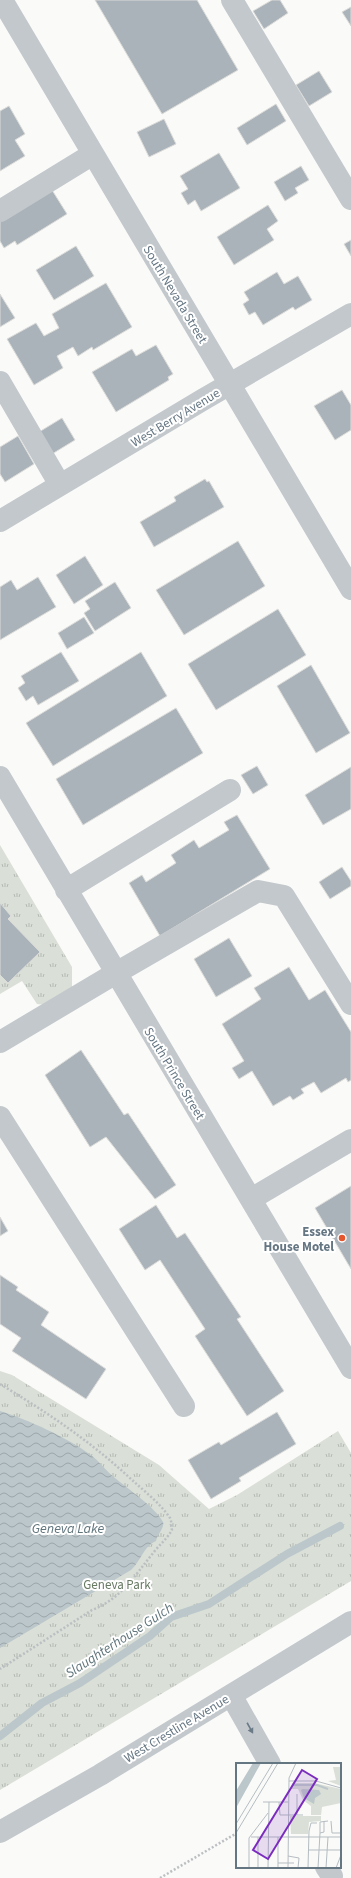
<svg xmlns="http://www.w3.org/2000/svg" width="351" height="1878" font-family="'Source Sans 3',sans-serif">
  <defs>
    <pattern id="grass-tufts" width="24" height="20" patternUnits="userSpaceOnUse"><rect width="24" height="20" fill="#dadfd7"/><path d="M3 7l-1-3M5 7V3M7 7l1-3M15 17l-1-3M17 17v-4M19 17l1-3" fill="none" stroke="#b4b9b4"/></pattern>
    <pattern id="water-waves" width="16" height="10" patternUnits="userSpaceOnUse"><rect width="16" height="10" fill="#bbc7cb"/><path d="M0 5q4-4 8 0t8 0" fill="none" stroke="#9ca6aa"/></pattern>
  </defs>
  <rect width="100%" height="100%" fill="#fafaf8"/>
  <!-- grass -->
  <path fill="url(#grass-tufts)" d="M0,845l72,122v23l-26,15 -9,-1 -15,-23 -22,13z
    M0,1371l12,4 147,90 50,44 28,-14 101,-64 13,22v128l-351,209z"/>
  <!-- water -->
  <path fill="url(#water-waves)" d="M0,1411c29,9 66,26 91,44 9,7 15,16 24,23 12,10 41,30 48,44 2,5 -6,13 -7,19 -13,6 -15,20 -25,29l-131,78z"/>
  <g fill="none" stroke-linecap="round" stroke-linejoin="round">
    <!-- stream -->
    <path stroke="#bbc7cb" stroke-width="8" d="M0,1736l42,-33 38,-20 70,-47 21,-19 38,-13 78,-50 53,-28"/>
  </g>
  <!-- building -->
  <path fill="#aab3b9" stroke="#dcdcda" d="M95,0h102l41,70 -76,44z
    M272,0h8l8,13 -24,16 -11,-18z
    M351,7v19l-9,-14z
    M319,71l13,21 -23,14 -13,-21z
    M276,104l10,17 -39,24 -10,-17z
    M9,106l16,28 -10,6 10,16 -25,15v-60z
    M164,119l12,25 -27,13 -12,-25z
    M219,153l21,35 -39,23 -6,-11 -7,5 -7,-12 7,-4 -8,-13z
    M301,166l8,14 -14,8 3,5 -13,8 -11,-19z
    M52,190l15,24 -50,31 -2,-4 -11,7 -4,-7v-27z
    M268,205l10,16 -11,8 7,11 -40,25 -17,-28z
    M351,240v16l-7,-12z
    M76,246l18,30 -40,24 -18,-30z
    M277,272l7,12 14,-8 14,24 -17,10 -2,-3 -30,18 -8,-13 -6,3 -6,-11 6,-4 -5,-8z
    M106,283l26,44 -39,23 -1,-3 -14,9 -5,-9 -16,9 6,12 -29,17 -27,-46 29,-16 8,13 15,-8 -7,-14z
    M0,294l15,24 -15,9z
    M156,345l17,29 -5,3 1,3 -53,32 -24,-40 40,-23 4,7z
    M342,390l9,15v25l-16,10 -21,-34z
    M62,418l13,22 -23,14 -13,-22z
    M18,436l16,28 -29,18 -5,-8v-27z
    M205,479l2,3 2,-1 15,26 -70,40 -14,-25 36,-21 -2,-4z
    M238,541l27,45 -81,49 -28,-45z
    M85,556l18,29 -29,19 -18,-29z
    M38,577l18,30 -56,33v-53l11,-7 6,10z
    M115,582l16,26 -36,23 -11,-18 6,-4 -5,-8z
    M278,609l28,46 -90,55 -28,-46z
    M84,617l10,16 -27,16 -9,-16z
    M61,652l18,29 -41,24 -5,-9 -7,5 -8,-13 7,-5 -4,-7z
    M141,652l26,44 -114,70 -27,-43z
    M311,665l39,68 -34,20 -39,-67z
    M176,708l27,45 -120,72 -27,-46z
    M257,766l11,19 -15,9 -12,-19z
    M351,767v42l-28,16 -18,-30z
    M237,815l33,54 -110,67 -31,-53 13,-8 4,7 30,-19 -5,-8 23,-15 5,8 30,-18 -5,-8z
    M342,867l9,14v5l-21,13 -11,-17z
    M0,903l11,13 -3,3 32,33 -32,31 -8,-8z
    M229,938l23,38 -36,21 -22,-38z
    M289,967l20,33 16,-10 26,42v48l-3,2 -2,-4 -25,15 -7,-11 -13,7 3,4 -11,7 -3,-4 -17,10 -21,-35 -13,8 -7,-11 12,-7 -22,-37 39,-25 -7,-11z
    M81,1050l43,65 4,-2 48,72 -21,14 -49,-62 -16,10 -45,-72z
    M351,1186v83l-36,-61z
    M156,1205l21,33 8,-5 56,84 -4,2 47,72 -37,25 -52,-80 10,-7 -45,-69 -15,10 -26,-41z
    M0,1217l8,14 -8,5z
    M0,1275l18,12 -2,3 33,22 -8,13 65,44 -20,30 -74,-48 9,-13 -21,-14z
    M277,1412l19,32 -57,34 2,3 -30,18 -23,-39 31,-18 2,3z"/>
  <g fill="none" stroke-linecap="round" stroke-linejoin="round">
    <!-- path -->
    <path stroke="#bbbfc2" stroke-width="2.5" stroke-dasharray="2 2" stroke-linecap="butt" d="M0,1384c48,29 90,57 131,95 13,12 29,24 39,39 2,4 1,8 2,12 -5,9 -12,14 -18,22 -19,23 -33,47 -62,58l-92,59
      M160,1878l77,-45"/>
    <!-- minor -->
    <path stroke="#c3c8cc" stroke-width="22" d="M2,0l349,589
      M232,0l119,199
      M0,211l93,-57
      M0,382l60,103
      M0,521l204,-122 147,-85
      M0,777l351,591
      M66,890l164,-100
      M0,1042l116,-69 142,-82 26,5 67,108
      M0,1117l184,289
      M251,1199l100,-59
      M231,1695l39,69
      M0,1832l100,-57 251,-153
      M326,1867l6,9"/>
  </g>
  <!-- one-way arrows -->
  <defs><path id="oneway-solid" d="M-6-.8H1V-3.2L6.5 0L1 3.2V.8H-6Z"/></defs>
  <use fill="#6a7a87" href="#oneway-solid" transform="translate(250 1728) rotate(61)"/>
  <!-- markers -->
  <circle fill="#e4572e" stroke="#fff" stroke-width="1.5" cx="342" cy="1238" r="4"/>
  <g text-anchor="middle" stroke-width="4" stroke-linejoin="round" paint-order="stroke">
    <!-- street labels -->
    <g font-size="13" fill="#657683" stroke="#fff">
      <text transform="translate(176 294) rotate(59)" y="5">South Nevada Street</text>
      <text transform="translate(175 417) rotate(-31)" y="5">West Berry Avenue</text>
      <text transform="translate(175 1073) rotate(59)" y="5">South Prince Street</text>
      <text transform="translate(176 1728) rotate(-31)" y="5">West Crestline Avenue</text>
    </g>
    <!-- poi labels -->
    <g font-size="13" font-weight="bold" fill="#657683" stroke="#fff" text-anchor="end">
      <text x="334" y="1236">Essex<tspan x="334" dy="15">House Motel</tspan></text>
    </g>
    <!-- park labels -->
    <g font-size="13" fill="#687a64" stroke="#fff">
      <text x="117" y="1589">Geneva Park</text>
    </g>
    <!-- water labels -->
    <g font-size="14" font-style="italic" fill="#60757c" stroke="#fff">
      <text x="68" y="1533">Geneva Lake</text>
      <text transform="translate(119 1640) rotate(-33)" y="5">Slaughterhouse Gulch</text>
    </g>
  </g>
  <!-- overview -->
  <g transform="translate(236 1763)">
    <rect width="105" height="105" fill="#fafaf8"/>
    <path d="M97,4h8v19l-13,-5 8,-1zM56,20h22l27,6v14l-19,4 -1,8h-10v-9l-8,-6 -5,-11h-7zM54,53h31v5l-12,1 -1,12h-17z" fill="#dadfd7"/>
    <path d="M17,0h8l-25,45v-17zM67,26l16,1 2,4 -6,4 -1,6 -10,-6 -3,-8z" fill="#bbc7cb"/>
    <path fill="none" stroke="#bbc7cb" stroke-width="2" d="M57,22h24l11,4"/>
    <path fill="none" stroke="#b5bdc2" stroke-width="1" d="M53,18h27l25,7M61,31v21M27,39h25M43,39l1,13h23M88,58v11l-4,1v-11l8,-1M95,58l1,12h9M0,61l37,-61M0,70l42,-70M15,74h90M72,87h33M52,93l11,2 -1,10M42,100h16M13,105v-30l19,-25M22,105v-31M32,105l1,-66M42,105v-31M52,105l1,-90 7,-15M72,105l1,-37 2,-8h6M82,105l2,-35M90,105l2,-31M100,105l5,-13"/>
    <path fill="#7b2cbf" fill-opacity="0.15" stroke="#7b2cbf" stroke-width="2" d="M66,7l15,9 -49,80 -15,-9z"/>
    <rect width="105" height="105" fill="none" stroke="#657683" stroke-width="2"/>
  </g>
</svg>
